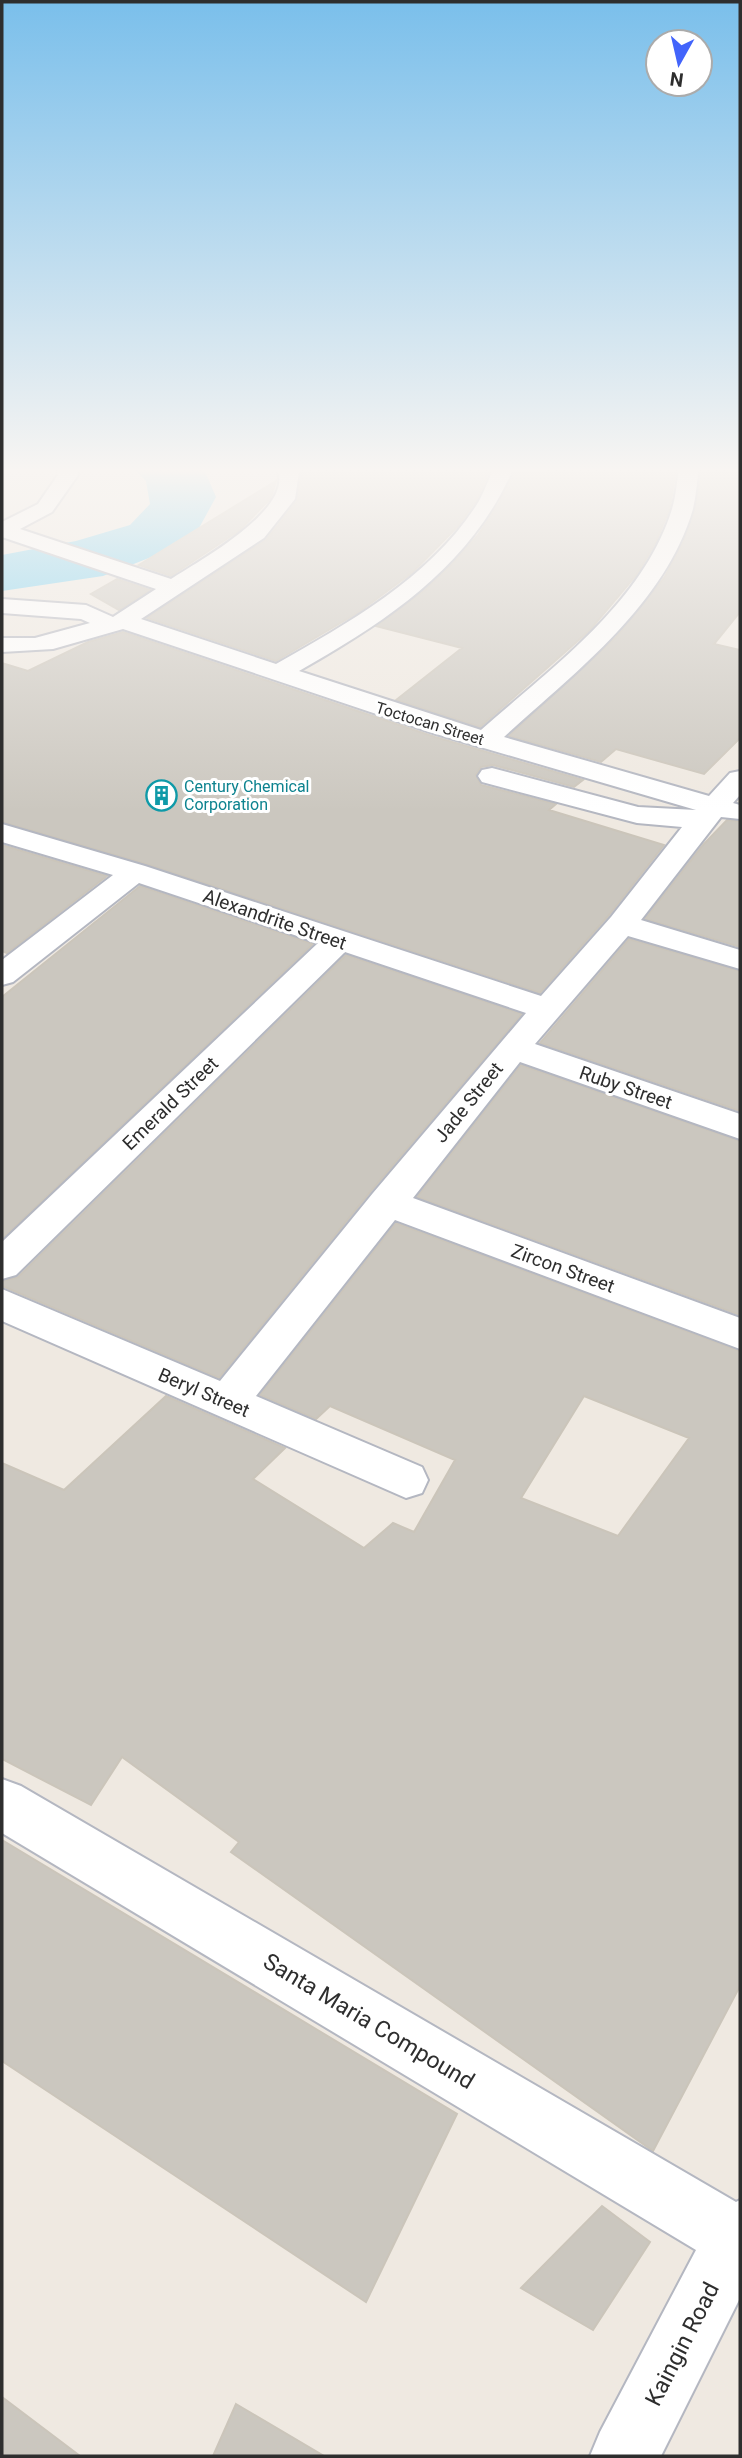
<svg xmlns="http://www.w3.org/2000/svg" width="742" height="2458" font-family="Roboto,sans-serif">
  <rect width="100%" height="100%" fill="#efe9e1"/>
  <!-- water -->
  <path fill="#75cff0" d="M132,467h71l13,30 -17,31 -45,28 -51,20 -101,15v-36l74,-14 54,-16 20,-21 -4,-23z"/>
  <!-- building -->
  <path fill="#cbc7bf" stroke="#cbc5ba" stroke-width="2" fill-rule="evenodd" d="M300,467h108l81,4 -12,29 -19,26 -45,46 -54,40 -83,49 -129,-43 119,-78 31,-39 5,-29z
    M543,467h133l-6,41 -14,34 -18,31 -48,57 -110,97 -84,-27 66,-52 -86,-22 50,-37 27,-26 25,-28 21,-32 15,-31 28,1z
    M702,467h38v145l-26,32 26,6v88l-36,36 -88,-25 -15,13 -92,-26 107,-99 48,-59 18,-33 13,-35z
    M276,481l-5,17 -31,32 -69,46 -32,-11z
    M117,579l33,11 -31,20 -28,-16z
    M123,632l312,105 148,43 -9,7 -81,-22 -12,2 -5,8 5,10 75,19 -7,6 115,35 -55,70 -69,78 -394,-129 -144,-42v-159l26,8 60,-29z
    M727,820l13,1v126l-95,-28 58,-74z
    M2,845l105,31 -100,77 -5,-2z
    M140,886l173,58 -311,295v-242z
    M629,939l111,32v140l-200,-68z
    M346,955l176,59 -151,177 -152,187 -217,-92v-5l16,-4z
    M521,1065l219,76v174l-323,-118z
    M396,1223l344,128v635l-87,165 -422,-299 8,-10 -117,-85 -31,48 -89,-46v-296l62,27 102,-94 119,52 -32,31 111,69 29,-25 21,9 41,-72 -125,-54 -14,13 -56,-24zM584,1396l105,42 -71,98 -97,-38z
    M2,1840l455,274 -91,188 -364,-241z
    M602,2206l48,36 -57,88 -72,-42z
    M2,2397l78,59h-78z
    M236,2404l88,52h-111z"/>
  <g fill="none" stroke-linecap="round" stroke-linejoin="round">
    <defs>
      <path id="minor" d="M56,467h21l1,8 -26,37 -32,17 151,50c26,-17 128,-72 105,-112h20l3,5 -4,27 -31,39 -123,81 135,45c73,-41 158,-89 203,-163 6,-11 10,-23 15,-34h20c-42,98 -125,153 -215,204l182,59c70,-62 162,-127 191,-221 4,-13 5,-28 7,-42h20c-2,14 -3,29 -6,42 -28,96 -119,164 -189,228l205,59 21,-23 10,-2v24l-7,8 7,2v14l-19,-2 -80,103 99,30v19l-112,-33 -93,108 205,70v25l-220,-77 -107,136 327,120v31l-345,-129 -139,176 166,71 6,13 -6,13 -16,5 -404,-177v-32l218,92 153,-188 153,-180 -181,-61 -329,323 -14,4v-37l316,-299 -179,-60 -126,99 -11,3v-25l111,-85 -111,-33v-18l143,42 396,130 70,-79 71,-90 -45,-4 -155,-41 -4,-6 4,-6 10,-2 146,39 58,3 -260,-76 -313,-105 -70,20 -51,3v-14h33l55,-15 -9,-4 -79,-6v-14l84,6 27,12 43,-28 -154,-52v-15l36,-18 20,-29z
        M2,1779l19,7 715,416 4,-2v98l-79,158h-71l10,-24 96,-182 -694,-417z"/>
    </defs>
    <!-- minor casing -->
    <use href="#minor" stroke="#b4b7c1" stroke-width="4"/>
    <!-- minor -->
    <use href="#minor" fill="#fff" fill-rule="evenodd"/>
  </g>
  <!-- sky -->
  <linearGradient id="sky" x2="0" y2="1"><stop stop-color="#7abfeb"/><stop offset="0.58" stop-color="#f8f5f2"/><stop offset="1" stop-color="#f8f5f2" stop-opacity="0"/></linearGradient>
  <rect width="742" height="811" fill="url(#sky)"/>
  <!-- icons -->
  <defs>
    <symbol id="building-ring" viewBox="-11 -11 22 22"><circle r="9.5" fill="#fff" stroke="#0f9aa8" stroke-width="1.5"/><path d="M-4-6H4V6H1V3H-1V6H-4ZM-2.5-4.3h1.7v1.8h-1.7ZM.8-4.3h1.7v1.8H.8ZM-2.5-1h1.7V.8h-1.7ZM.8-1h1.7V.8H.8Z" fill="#0f9aa8"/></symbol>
  </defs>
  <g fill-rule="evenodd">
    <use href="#building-ring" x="144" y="778" width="35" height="35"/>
  </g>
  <g text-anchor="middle" stroke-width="6" stroke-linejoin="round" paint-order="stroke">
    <!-- far-street labels -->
    <g font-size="16" fill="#2e2e2e" stroke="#fff">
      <text transform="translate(430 723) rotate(17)" y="6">Toctocan Street</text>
    </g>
    <!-- far-culture labels -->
    <g font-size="16" fill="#0d838f" stroke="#fff" text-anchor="start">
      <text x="184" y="792">Century Chemical<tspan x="184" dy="18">Corporation</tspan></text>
    </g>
    <!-- street labels -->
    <g font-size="19" fill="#2e2e2e" stroke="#fff">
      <text transform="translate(275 919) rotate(19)" y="7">Alexandrite Street</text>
      <text transform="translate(626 1087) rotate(19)" y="7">Ruby Street</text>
      <text transform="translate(468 1102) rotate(-51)" y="7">Jade Street</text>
      <text transform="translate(170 1103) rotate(-44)" y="7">Emerald Street</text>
      <text transform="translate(563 1268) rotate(20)" y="7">Zircon Street</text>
      <text transform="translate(204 1392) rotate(23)" y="7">Beryl Street</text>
    </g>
    <!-- near-street labels -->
    <g font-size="23" fill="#2e2e2e" stroke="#fff">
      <text transform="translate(369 2021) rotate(31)" y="8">Santa Maria Compound</text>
      <text transform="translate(682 2344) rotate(-63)" y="8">Kaingin Road</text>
    </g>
  </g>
  <!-- border -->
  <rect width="742" height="2458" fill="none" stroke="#2e2e2e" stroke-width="7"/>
  <!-- north arrow -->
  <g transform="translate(679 63) rotate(188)"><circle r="33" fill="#ffffff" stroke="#ababab" stroke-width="2"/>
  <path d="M0-5L12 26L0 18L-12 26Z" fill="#4264fb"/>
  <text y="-10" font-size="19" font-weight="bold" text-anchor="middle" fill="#2e2e2e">N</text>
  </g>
</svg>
